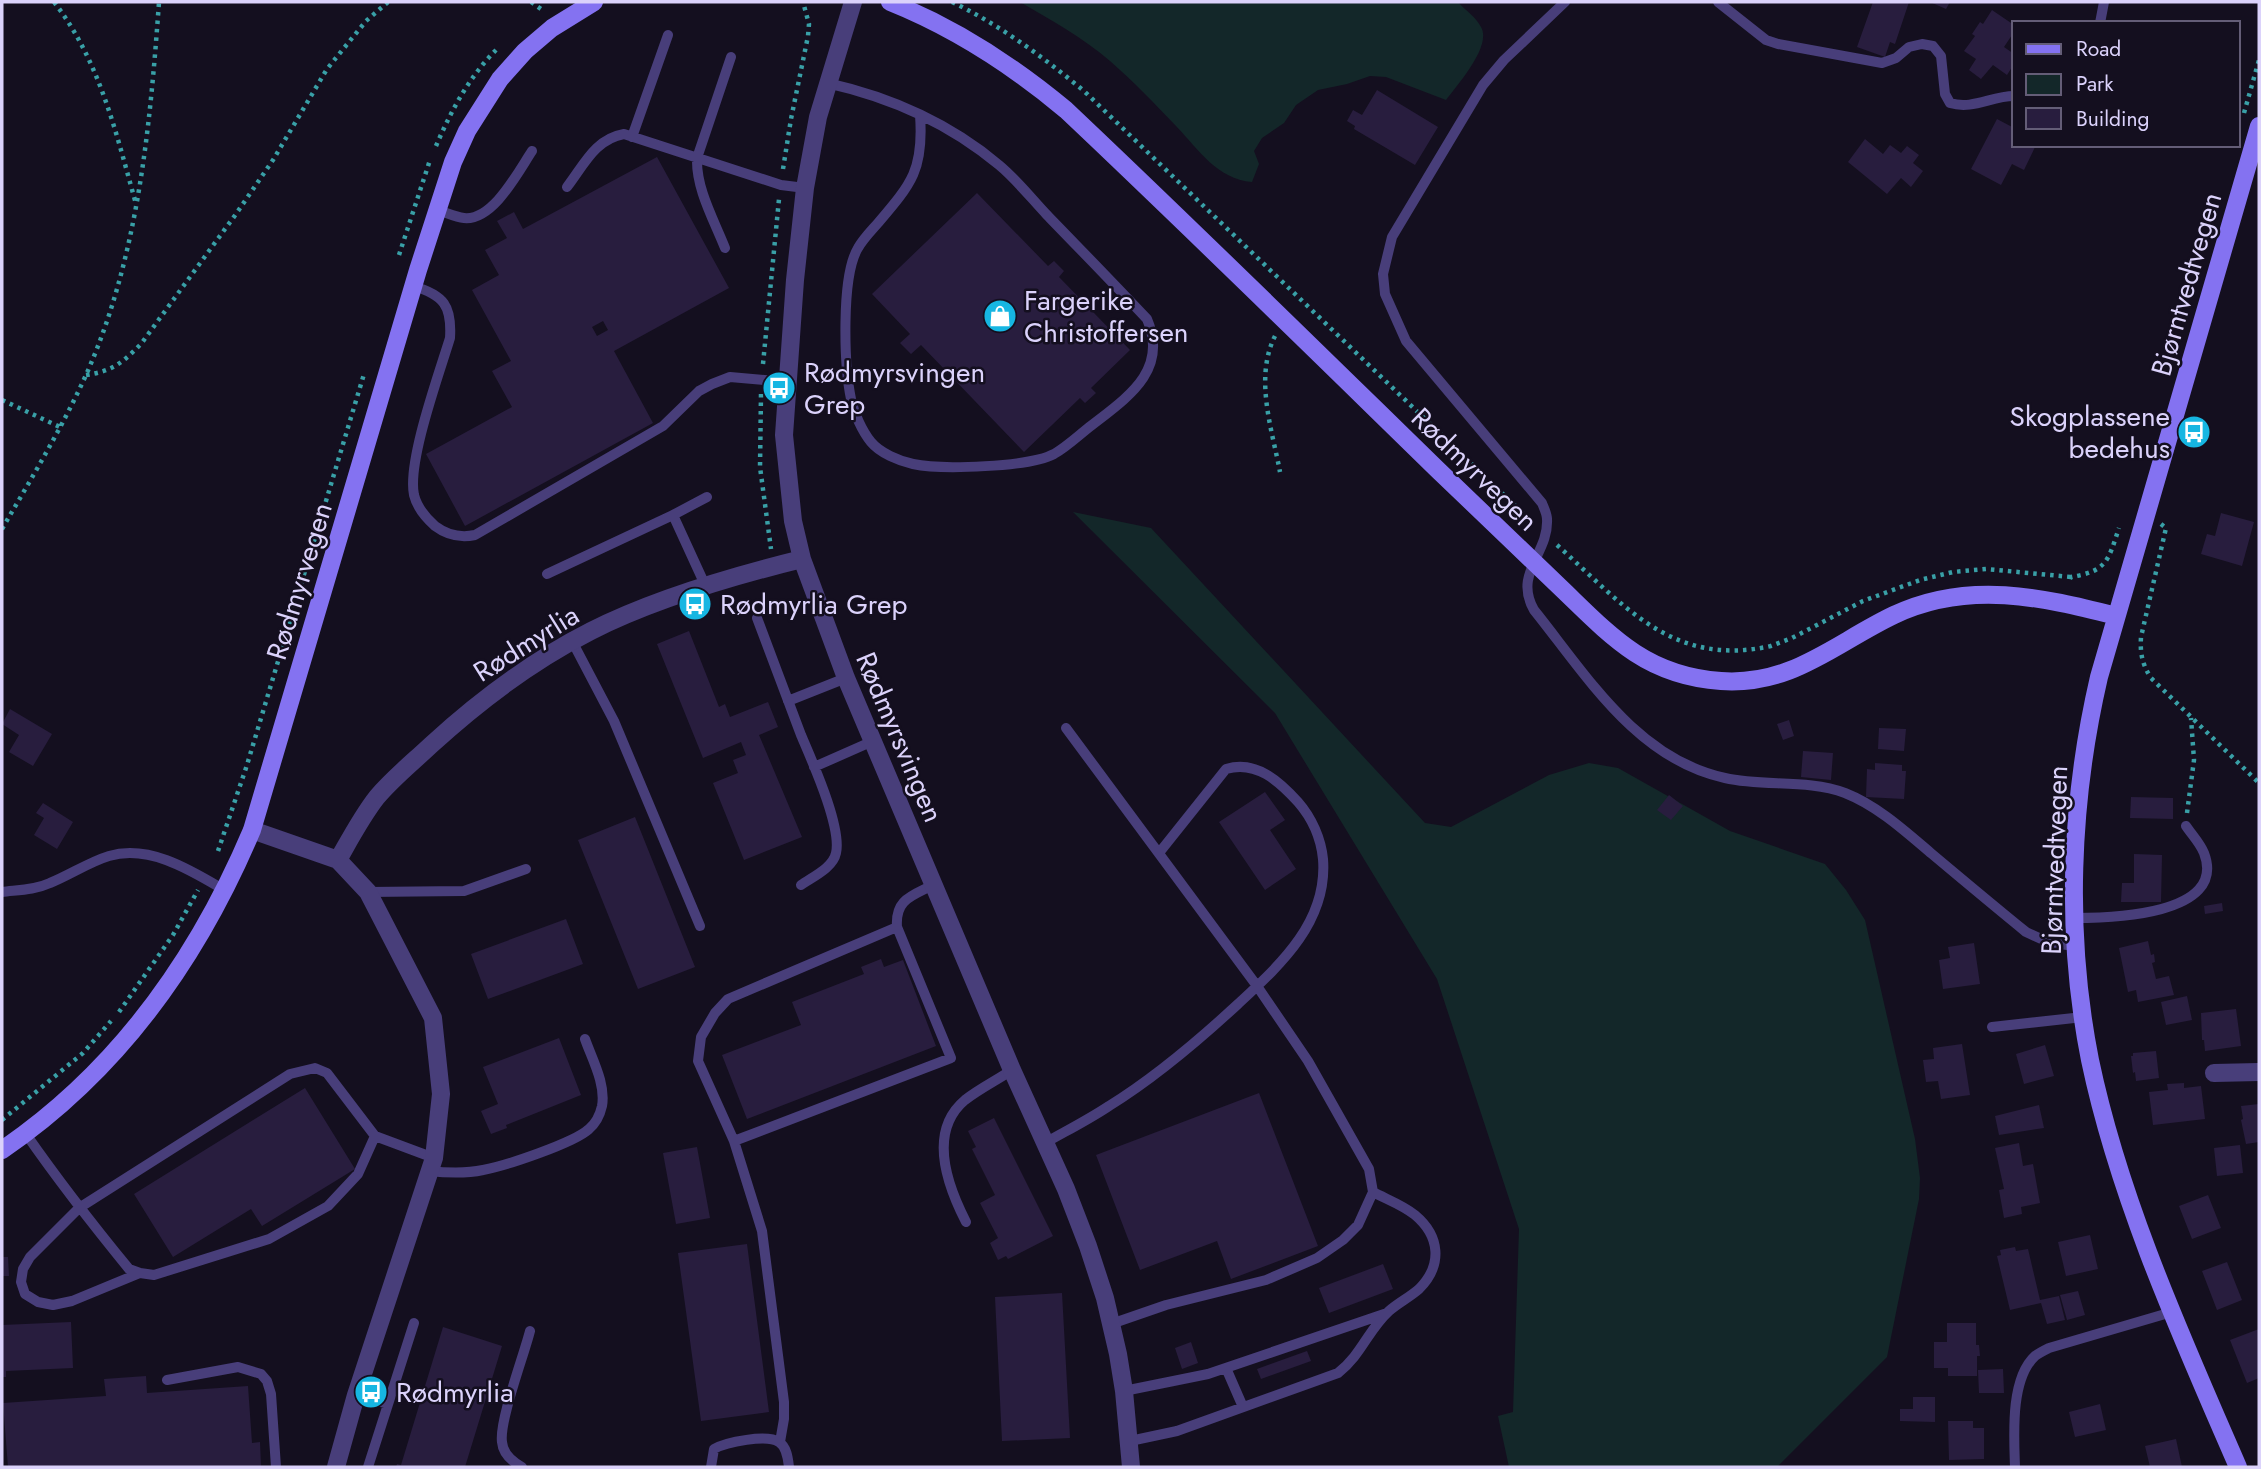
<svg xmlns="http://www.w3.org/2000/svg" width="2261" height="1469" font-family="Jost,sans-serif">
  <rect width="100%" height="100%" fill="#140f1f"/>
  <!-- green -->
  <path fill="#132729" d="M1020,2h438c7,8 18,15 23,25 11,19 -23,57 -35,73l-60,-23 -16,-1 -23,8 -29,6 -22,15 -12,18 -22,15 -8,13 5,13 -7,18c-35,-3 -53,-32 -76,-56 -21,-22 -43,-45 -66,-65 -28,-24 -59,-41 -90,-59z
    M1073,512l78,16 274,295 26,4 98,-52 40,-12 29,5 112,63 95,33 21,26 19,30 50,219 5,39 -1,21 -32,158 -110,110h-268l-11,-51 15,-4 6,-183 -82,-250 -162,-266z"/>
  <!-- building -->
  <path fill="#281d3e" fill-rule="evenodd" d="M1873,2h36l-14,42 -5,-2 -5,15 -28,-10z
    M1930,2h20l-4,7z
    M1992,10l22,15v7l-10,15 10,7v10l-7,11 -14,-10 -12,14 -12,-9 7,-11 -12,-8 11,-15 -3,-2 8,-12 3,2z
    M1377,90l61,37 -23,38 -61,-36 1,-3 -8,-5 6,-11 9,5z
    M1997,119l17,9v17h22l-12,25 -12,-6 -11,21 -30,-16z
    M1865,139l18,15 7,-9 11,8 6,-7 12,9 -6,8 10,8 -12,16 -10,-9 -14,16 -39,-32z
    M657,157l72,131 -115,63 39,72 -188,103 -39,-72 86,-47 -20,-36 19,-10 -39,-71 27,-15 -14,-25 22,-12 -10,-17 17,-9 9,17zM603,321l5,9 -11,6 -5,-9z
    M977,193l71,73 6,-5 10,10 -5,6 71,73 -39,38 5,5 -11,10 -5,-5 -56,54 -103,-107 -10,9 -11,-11 10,-9 -38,-40z
    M2221,513l33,9 -12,44 -41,-12 6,-20 8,2z
    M689,631l30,76 6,-3 5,13 38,-15 10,25 -19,8 43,102 -58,23 -31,-77 25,-10 -5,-13 13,-5 -5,-13 -38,16 -46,-114z
    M10,709l42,25 -19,32 -24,-14 10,-17 -17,-11z
    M1789,720l5,16 -11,4 -6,-16z
    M1879,728l27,1 -2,22 -26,-2z
    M1803,751l30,2 -2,27 -30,-3z
    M1875,763l27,2v6h4l-2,28 -38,-2 1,-28 8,1z
    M1265,792l20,28 -15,10 26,39 -31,21 -46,-68z
    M1669,795l14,11 -12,14 -14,-10z
    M2131,797l42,1v21l-43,-1z
    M43,803l30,19 -16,27 -23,-14 10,-17 -8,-5z
    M635,817l60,150 -57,22 -60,-149z
    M2134,854l28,1 -1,47h-40l1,-19h12z
    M2222,903l1,8 -18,3 -1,-8z
    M566,919l17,45 -95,35 -17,-45z
    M2148,941l3,14 3,-1 1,8 -3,1 4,16 13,-3 5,19 -36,7 -2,-12 -8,2 -9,-44z
    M1974,943l6,41 -37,5 -4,-29 11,-2 -2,-11z
    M881,959l3,8 19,-7 33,86 -189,73 -25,-64 79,-30 -9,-23 72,-28 -3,-7z
    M2187,996l5,24 -26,5 -5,-23z
    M2236,1009l5,37 -36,5 -1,-11h-2l-1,-27z
    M559,1038l22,57 -75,30 1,3 -16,6 -10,-23 17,-7 -15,-37z
    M1962,1044l8,51 -29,4 -3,-18 -12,1 -3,-22 11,-1 -1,-11z
    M2045,1045l9,31 -30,8 -8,-30z
    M2156,1051l3,27 -23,3 -1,-9 -2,1 -2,-17h2v-3z
    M2184,1083v5l17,-2 4,33 -52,6 -4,-33 19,-2 -1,-6z
    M305,1088l50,81 -93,57 -11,-17 -78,48 -39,-63z
    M1259,1093l59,153 -87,33 -14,-38 -77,29 -44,-115z
    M2259,1104v38l-13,2 -5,-24 2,-1 -2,-13z
    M2039,1105l5,23 -45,7 -4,-19z
    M994,1118l59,118 -45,23 -2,-3 -8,4 -8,-17 8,-5 -18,-35 15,-8 -23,-46 4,-2 -8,-16z
    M2019,1143l4,23 10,-2 7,39 -19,4 1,7 -18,4 -5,-28 5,-1 -9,-41z
    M2240,1145l3,28 -26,3 -3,-28z
    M697,1147l13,71 -34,6 -13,-71z
    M2208,1195l13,33 -29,11 -13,-33z
    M2090,1235l8,34 -32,7 -8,-34z
    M747,1244l22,168 -68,9 -23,-168z
    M2015,1247l1,4 12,-2 12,51 19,-4 6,24 -18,4 -6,-21 -31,7 -13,-54 4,-1 -1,-5z
    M2,1257h6l1,19h-7z
    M2227,1262l15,38 -25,10 -15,-39z
    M1383,1264l10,25 -64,24 -10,-25z
    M2078,1291l7,24 -18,5 -7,-25z
    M1062,1293l8,145 -68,3 -7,-144z
    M71,1322l2,46 -67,3v6h-4v-52z
    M1947,1323h29v22h3l1,11h-3v20h-29v-8h-14v-26h13z
    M443,1327l59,19 -37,121h-69l1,-3 4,1z
    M2259,1329v49l-12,5 -17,-43z
    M1191,1342l7,21 -16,6 -7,-21z
    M1307,1351l4,10 -50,18 -4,-10z
    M2003,1369l1,24h-25l-1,-23z
    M146,1376l1,17 101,-7 4,57 8,-1 1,25h-253l-5,-64 103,-7 -2,-17z
    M1913,1397h22v25l-35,-1v-12h13z
    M2100,1404l6,26 -31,7 -6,-25z
    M1948,1421h25v7h11v31l-35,1z
    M2176,1439l6,28h-32l-5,-21z"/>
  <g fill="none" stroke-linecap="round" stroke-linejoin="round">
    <!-- path -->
    <path stroke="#39a0a7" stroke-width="4.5" stroke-dasharray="3.5 5" stroke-linecap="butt" d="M54,2c46,59 62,131 82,202
      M531,2l10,7
      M952,2c48,23 91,55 132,89l446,429
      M2244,113l15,-53
      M436,146c15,-35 33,-69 60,-96
      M783,169l8,-50 17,-83 1,-12 -6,-22
      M399,255l31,-95
      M1275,336c-21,42 -3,93 5,136
      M763,364l16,-165
      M86,375c27,-4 36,-12 55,-31l95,-130 37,-54 54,-91 39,-48 22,-19
      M761,394l-1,73 11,82
      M2,400l58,27
      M2161,524l5,4 -25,109c-1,16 1,27 10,41l108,105
      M2,529c29,-50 60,-101 84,-154 52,-117 64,-247 73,-373
      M1557,545c67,60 115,123 214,101l21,-8 71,-37 57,-21 33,-8 33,-3 85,8
      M2070,579l1,-2c36,-6 37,-16 48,-49
      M2187,813l7,-53 -3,-42
      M218,851l29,-86 117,-391
      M119,1012l54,-77 25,-45
      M2,1120l81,-67 28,-32"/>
    <!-- lane -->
    <path stroke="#483e7a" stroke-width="10" d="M1565,2l-61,58 -21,25 -91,152 -9,37 2,20 21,47 136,162c2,5 5,11 5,16 2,35 -34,54 -13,91 53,66 103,149 191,168 39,9 82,1 120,15 33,13 61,39 87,61 31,26 62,52 94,78l24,11 26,3
      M1718,2l48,38 12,4 104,19 14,-5 13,-11 13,-3 11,2 8,10 4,38 5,9c23,7 41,-7 64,-7
      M2100,23l4,-21
      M827,83c63,14 122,40 172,82 17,14 32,33 48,50 33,34 67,69 100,104 22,51 -19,78 -55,106 -12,9 -24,21 -38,29 -24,13 -113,16 -141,10 -14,-3 -33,-11 -42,-22 -9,-11 -17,-29 -20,-43 -7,-34 -10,-123 7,-151 5,-9 13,-17 20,-25 34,-40 46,-54 42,-108
      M632,137l36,-102
      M567,187c17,-22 28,-48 57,-53l157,51 24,3
      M437,210c8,2 18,7 27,8 29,3 54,-46 68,-67
      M725,248c-11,-28 -29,-59 -28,-90l34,-101
      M413,286c31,9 39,20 37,52 -11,36 -43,124 -36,157 3,12 12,23 21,31 12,9 26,12 40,9l188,-109 36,-35 13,-7 18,-7 57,5
      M673,515l34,-18
      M547,574l126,-59 33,72
      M757,618c15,39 29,78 44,117 11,26 41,92 35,118 -3,15 -24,24 -35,32
      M572,641l42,80 86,205
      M788,701l58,-23
      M1066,728l191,258 51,75 61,108 4,23 -15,33 -15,15 -26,18 -51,22 -100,25 -55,19
      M814,767l59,-26
      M2,892c16,-2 33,-2 48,-9 20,-8 39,-21 59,-27 41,-12 83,15 117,35
      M368,892l96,-1 62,-22
      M2074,918c35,0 154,-2 130,-65 -4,-10 -12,-18 -18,-27
      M897,927l54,131 -217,83 -36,-80 3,-24 14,-24 13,-14 169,-72c-2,-28 15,-31 36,-42
      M1992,1027l91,-10
      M26,1134c32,46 67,91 103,135l11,4 14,2 115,-36 59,-33 30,-32 17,-38 -48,-63 -12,-5 -25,6 -211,134 -49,49 -7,12 -2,13 4,12 13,8 15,3 19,-4 68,-28
      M375,1136l59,22
      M734,1141l28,90 22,171v17l-4,23
      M1045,1143c21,-12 43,-23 64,-37 47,-29 89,-65 129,-102 42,-39 90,-82 85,-145 -2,-20 -11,-41 -25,-57 -19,-21 -42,-42 -72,-33l-67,84
      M429,1171c18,2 36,3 54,-1 22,-4 91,-27 106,-41 7,-6 11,-14 13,-23 4,-22 -10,-47 -17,-67
      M966,1222c-18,-35 -39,-90 -1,-122 14,-11 32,-20 47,-30
      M1226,1368l17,39
      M167,1380l71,-13 23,7 6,7 4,13 5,73
      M1124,1391l84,-17 179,-61
      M356,1395l32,9
      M1130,1441l47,-10 161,-58c24,-19 30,-43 51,-62 9,-8 21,-14 30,-22 24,-24 21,-53 -4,-74 -12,-10 -29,-16 -42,-23
      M368,1467l46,-144
      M522,1467c-9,-5 -19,-13 -20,-25 -3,-21 22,-87 28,-111
      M711,1467l3,-18c12,-7 53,-15 65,-7 8,5 9,17 10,25
      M2015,1467c-1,-31 -5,-88 20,-111 4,-3 10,-6 14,-8l123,-36"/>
    <!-- street -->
    <path stroke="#483e7a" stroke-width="18" d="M853,2l-35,115 -13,71 -10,92 -11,155 9,86 9,38 44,119 166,392 54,119 22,57 17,52 13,56 6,37 7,76
      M252,830l86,30
      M2214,1073l45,-1
      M336,1467l20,-72 78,-237 7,-64 -8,-76 -65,-126 -30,-32c12,-21 24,-44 39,-63 16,-19 36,-35 54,-52 48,-44 101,-84 160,-114 63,-32 142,-55 211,-72"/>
    <!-- secondary -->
    <path stroke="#8472f1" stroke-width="18" d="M890,2c65,26 122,63 176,108 126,119 250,241 374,362 41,39 81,78 122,117 24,23 46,46 73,64 26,17 56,26 86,28 71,5 114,-38 173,-66 74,-35 148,-18 222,1
      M2,1150c116,-79 196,-192 250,-320l166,-560 35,-108 14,-31 33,-52 25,-28 27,-23 42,-26
      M2238,1467c-56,-129 -119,-268 -148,-407 -25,-126 -20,-258 9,-383l160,-551"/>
  </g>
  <!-- icons -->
  <defs>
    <symbol id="shop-disc" viewBox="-11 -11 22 22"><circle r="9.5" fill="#16b6e2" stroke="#140f1f"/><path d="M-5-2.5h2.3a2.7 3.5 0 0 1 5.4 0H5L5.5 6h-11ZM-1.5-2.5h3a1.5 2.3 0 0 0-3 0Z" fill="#fff"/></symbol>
    <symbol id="bus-disc" viewBox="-11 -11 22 22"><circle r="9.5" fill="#16b6e2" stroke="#140f1f"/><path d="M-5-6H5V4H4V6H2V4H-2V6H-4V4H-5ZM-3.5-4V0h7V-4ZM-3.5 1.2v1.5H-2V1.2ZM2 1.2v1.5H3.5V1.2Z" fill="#fff"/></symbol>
  </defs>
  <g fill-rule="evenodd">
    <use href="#shop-disc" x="981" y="297" width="38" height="38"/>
    <use href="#bus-disc" x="760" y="369" width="38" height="38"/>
    <use href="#bus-disc" x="2175" y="413" width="38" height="38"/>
    <use href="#bus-disc" x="676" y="585" width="38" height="38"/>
    <use href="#bus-disc" x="352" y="1373" width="38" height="38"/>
  </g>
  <g text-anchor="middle" stroke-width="5" stroke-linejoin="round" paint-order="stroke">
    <!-- street labels -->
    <g font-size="28" fill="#dbd2fb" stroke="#140f1f">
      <text transform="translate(2186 284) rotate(-74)" y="10">Bjørntvedtvegen</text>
      <text transform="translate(1475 469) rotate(44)" y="10">Rødmyrvegen</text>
      <text transform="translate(299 581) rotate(-73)" y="10">Rødmyrvegen</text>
      <text transform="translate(526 643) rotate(-32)" y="10">Rødmyrlia</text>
      <text transform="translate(900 737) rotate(67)" y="10">Rødmyrsvingen</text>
      <text transform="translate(2054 860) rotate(-88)" y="10">Bjørntvedtvegen</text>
    </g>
    <!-- poi labels -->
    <g font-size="28" fill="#dbd2fb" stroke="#140f1f" text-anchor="start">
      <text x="1024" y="310">Fargerike<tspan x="1024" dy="32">Christoffersen</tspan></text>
      <text x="804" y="382">Rødmyrsvingen<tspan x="804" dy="32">Grep</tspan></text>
      <text x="2170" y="426" text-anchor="end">Skogplassene<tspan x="2170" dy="32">bedehus</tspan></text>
      <text x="720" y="614">Rødmyrlia Grep</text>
      <text x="396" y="1402">Rødmyrlia</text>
    </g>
  </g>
  <!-- border -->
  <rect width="2261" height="1469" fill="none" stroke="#dbd2fb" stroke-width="7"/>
  <!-- legend -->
  <rect x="2012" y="21" width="228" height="126" fill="#140f1f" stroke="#645d77" stroke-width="2"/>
  <rect x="2026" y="44" width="35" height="10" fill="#8472f1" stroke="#645d77" stroke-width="2"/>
  <text x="2076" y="56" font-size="21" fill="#dbd2fb">Road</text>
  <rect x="2026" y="74" width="35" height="21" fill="#132729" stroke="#645d77" stroke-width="2"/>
  <text x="2076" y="91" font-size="21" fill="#dbd2fb">Park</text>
  <rect x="2026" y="108" width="35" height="21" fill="#281d3e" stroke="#645d77" stroke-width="2"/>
  <text x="2076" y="126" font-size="21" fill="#dbd2fb">Building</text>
</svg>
